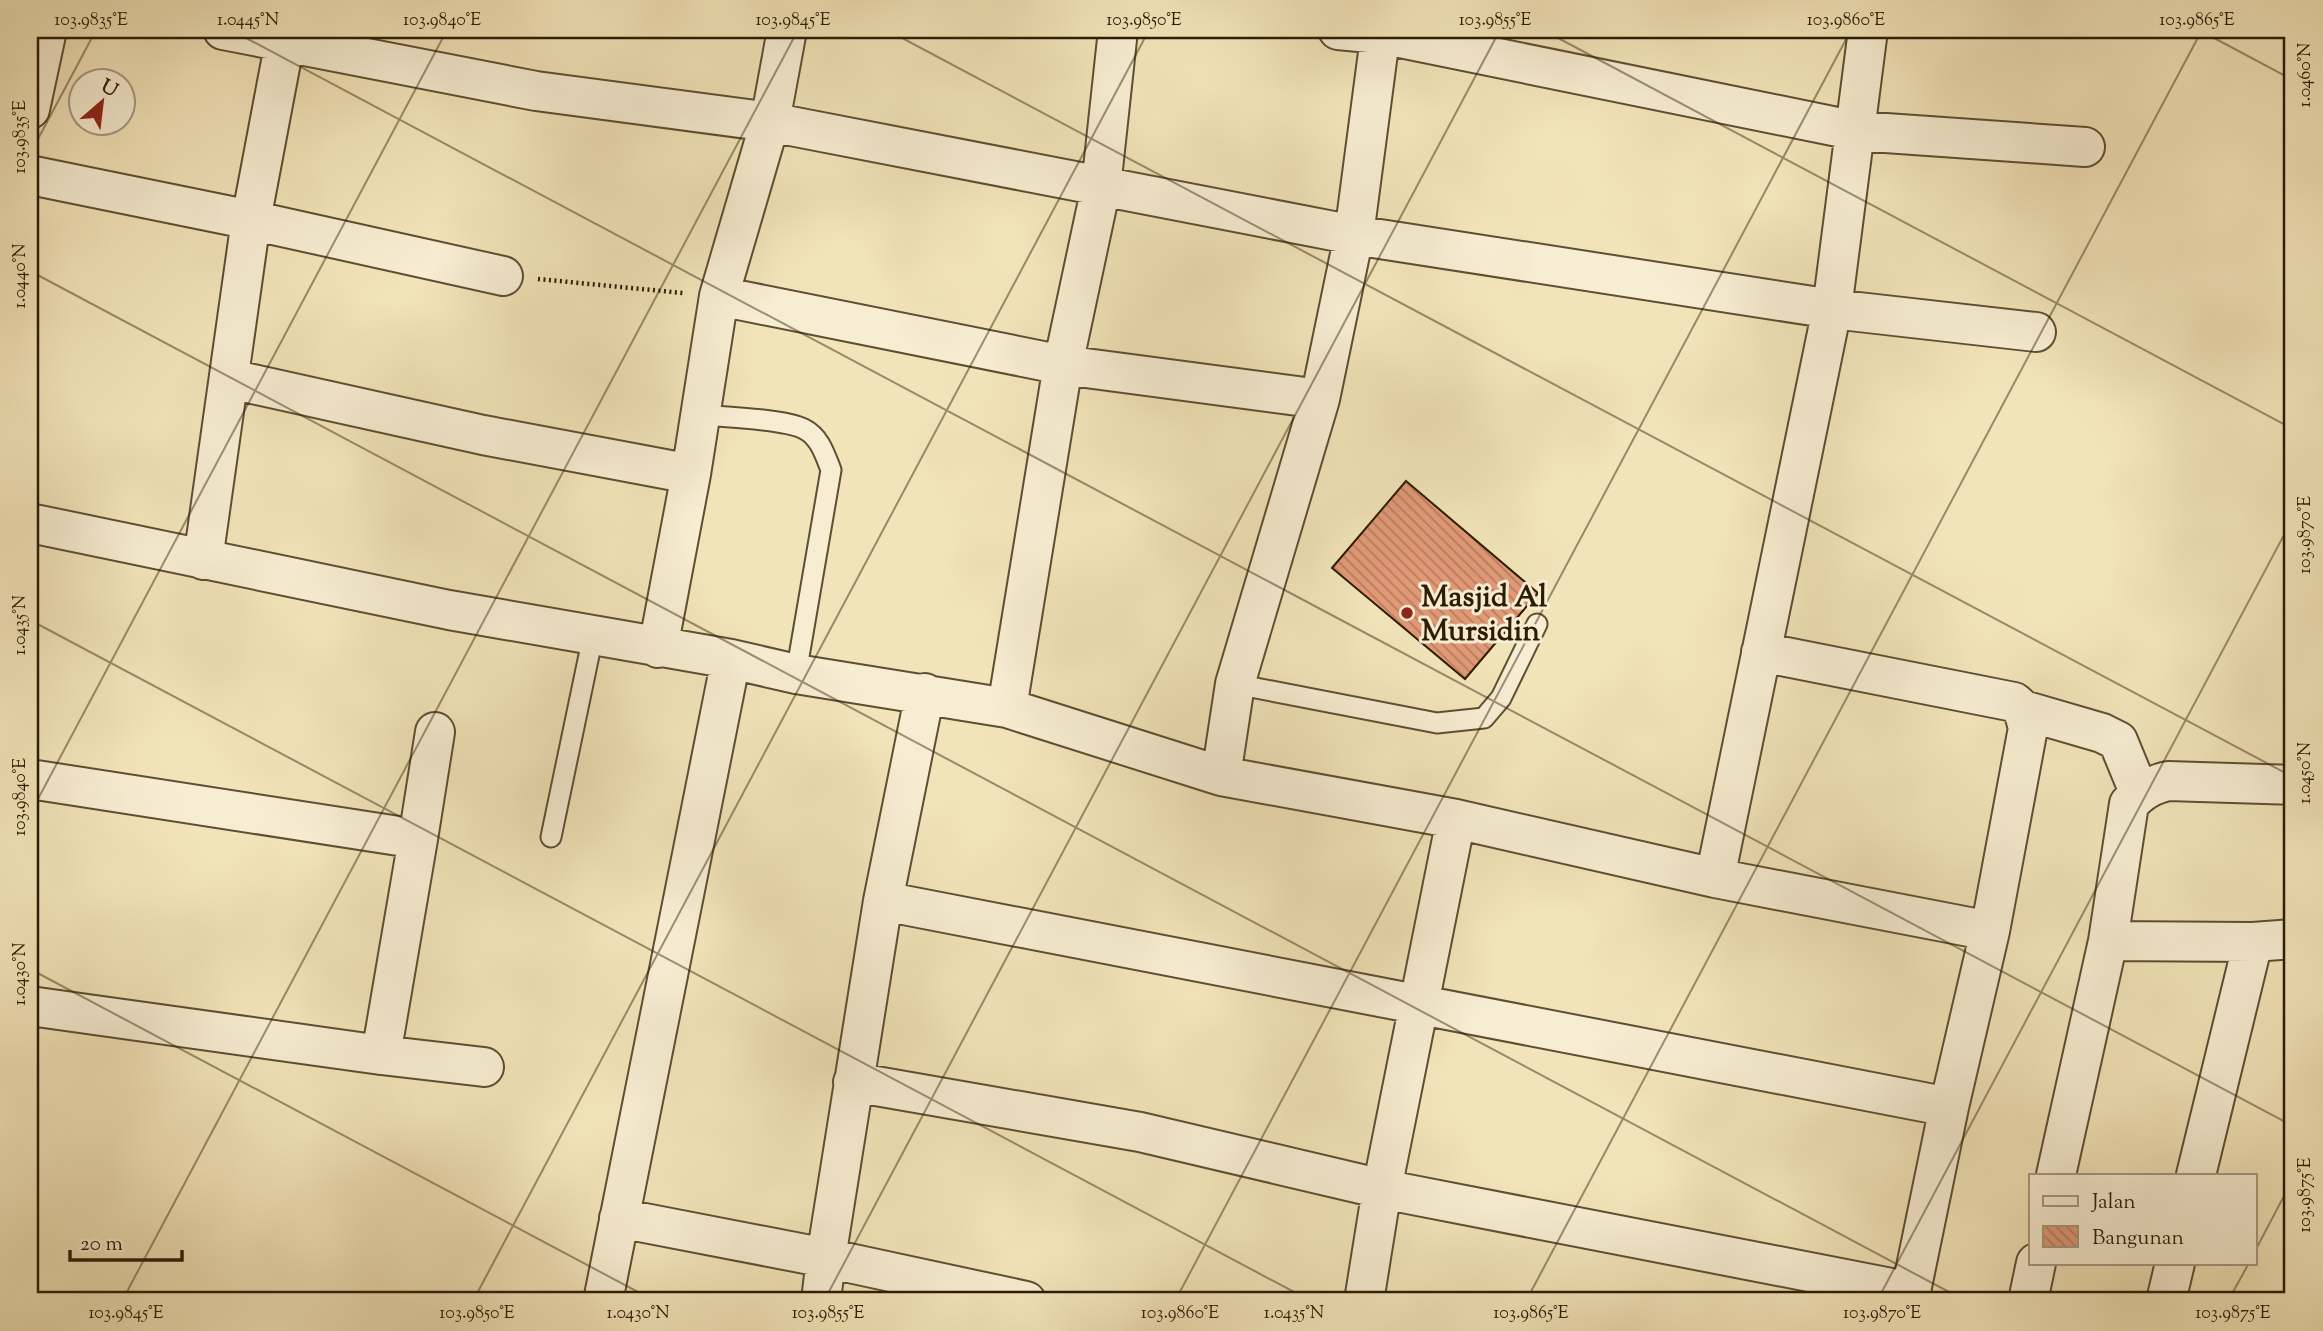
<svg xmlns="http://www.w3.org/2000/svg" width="2323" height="1331" font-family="'Sorts Mill Goudy',serif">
  <defs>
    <pattern id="building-back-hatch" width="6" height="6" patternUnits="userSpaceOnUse" patternTransform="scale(1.75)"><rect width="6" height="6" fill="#e29a77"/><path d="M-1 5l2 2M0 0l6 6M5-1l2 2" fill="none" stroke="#b87d60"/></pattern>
  </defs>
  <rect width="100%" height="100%" fill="#f2e4b9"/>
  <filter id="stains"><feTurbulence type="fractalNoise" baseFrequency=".00286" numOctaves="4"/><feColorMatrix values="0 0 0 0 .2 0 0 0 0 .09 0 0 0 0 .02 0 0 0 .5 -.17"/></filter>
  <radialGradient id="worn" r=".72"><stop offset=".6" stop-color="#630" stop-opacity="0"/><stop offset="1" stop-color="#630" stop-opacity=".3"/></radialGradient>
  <!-- building -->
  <path fill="url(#building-back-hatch)" stroke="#2d1c05" stroke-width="2" d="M1406,481l132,112 -73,86 -133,-111z"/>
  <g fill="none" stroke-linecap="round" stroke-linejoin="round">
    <defs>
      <path id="service" d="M701,415c24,2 83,4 103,14 16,8 21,26 27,41l-35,204
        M1235,684l202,39 47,-5 17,-20 36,-74
        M551,837l42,-201"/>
      <path id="minor" d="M223,30l313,61 234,31 584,113 478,74 204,23
        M1338,30l42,4 477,97 228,16
        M30,109l17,-79
        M30,175l221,45 252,56
        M719,296l344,69 257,34
        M230,379l253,56 208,39
        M30,523l419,87 282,49 65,15 211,34 214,68 235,43 259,59 275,53
        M203,560l48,-340 36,-190
        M658,648l33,-174 28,-178 51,-174 17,-92
        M1761,652l253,50 9,8 5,18 -38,203 -41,176 -40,194
        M1007,708l56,-343 38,-178 17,-157
        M2023,710l79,23 16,8 21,51
        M1221,776l14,-92 85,-285 34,-164 27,-205
        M30,779l388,60 -37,216
        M418,839l17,-107
        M1715,878l117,-569 36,-279
        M883,901l1066,206
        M2108,941l145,1 40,-3
        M30,1006l351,49 103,12
        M853,1082l287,50 242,57 530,103
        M2056,1175l52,-234 21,-137c12,-13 22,-19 39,-23l125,4
        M2196,1175l57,-233
        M619,1218l207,40 200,43
        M603,1301l128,-642
        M821,1301l5,-43 57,-357 42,-208
        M1364,1301l18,-112 74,-370
        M2028,1301l8,-38
        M2166,1301l9,-38"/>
    </defs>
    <!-- service casing -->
    <use href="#service" stroke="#5e4e32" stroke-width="23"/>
    <!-- minor casing -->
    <use href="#minor" stroke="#5e4e32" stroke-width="42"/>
    <!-- path -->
    <path stroke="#2d1c05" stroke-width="4.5" stroke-dasharray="2 3.5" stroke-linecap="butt" d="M538,279l145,14"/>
    <!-- service -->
    <use href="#service" stroke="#f7edd2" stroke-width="19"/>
    <!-- minor -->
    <use href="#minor" stroke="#f7edd2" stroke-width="38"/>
  </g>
  <!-- ticks -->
  <path fill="none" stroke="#2d1c05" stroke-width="2" stroke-opacity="0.45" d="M231,30l2062,1096M887,30l1406,747M1543,30l750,399M2199,30l94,50M30,154l66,-124M30,271l1936,1030M30,620l1281,681M30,814l417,-784M30,969l625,332M2255,1251l38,-72M122,1301l676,-1271M473,1301l676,-1271M824,1301l676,-1271M1175,1301l676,-1271M1526,1301l676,-1271M1877,1301l416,-783M2228,1301l21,-38"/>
  <!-- markers -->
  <circle fill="#8f2418" stroke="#f7edd2" stroke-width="2.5" cx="1407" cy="613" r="7"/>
  <g text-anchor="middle" stroke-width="6" stroke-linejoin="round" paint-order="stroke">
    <!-- poi labels -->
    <g font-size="30" font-weight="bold" fill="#2d1c05" stroke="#f7edd2" text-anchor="start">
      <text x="1421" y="606">Masjid Al<tspan x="1421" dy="34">Mursidin</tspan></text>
    </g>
  </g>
  <!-- margin -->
  <rect width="2323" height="1331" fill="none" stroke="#f2e4b9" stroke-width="77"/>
  <!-- legend -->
  <rect x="2029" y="1174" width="228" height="91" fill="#f7edd2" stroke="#a69980" stroke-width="2"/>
  <rect x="2043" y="1196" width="35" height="10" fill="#f7edd2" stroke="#a69980" stroke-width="2"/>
  <text x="2092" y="1208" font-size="21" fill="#2d1c05">Jalan</text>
  <rect x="2043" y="1226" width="35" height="21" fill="url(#building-back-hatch)" stroke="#a69980" stroke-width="2"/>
  <text x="2092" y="1244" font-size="21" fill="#2d1c05">Bangunan</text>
  <!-- north arrow -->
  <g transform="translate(102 102) rotate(28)"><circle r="33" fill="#f7edd2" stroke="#a69980" stroke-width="2"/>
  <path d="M0-5L12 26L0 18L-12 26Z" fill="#8f2418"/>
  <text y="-10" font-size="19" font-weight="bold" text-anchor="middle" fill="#2d1c05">U</text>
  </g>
  <!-- scale -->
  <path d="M70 1250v10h112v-10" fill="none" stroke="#2d1c05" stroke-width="3.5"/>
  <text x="80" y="1250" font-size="21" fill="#2d1c05" stroke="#f7edd2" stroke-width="5" paint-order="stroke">20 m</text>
  <rect x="38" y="38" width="2246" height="1254" fill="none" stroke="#2d1c05" stroke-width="2.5"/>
  <g font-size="18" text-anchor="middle" fill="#2d1c05">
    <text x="91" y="25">103.9835°E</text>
    <text x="248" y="25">1.0445°N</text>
    <text x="442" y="25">103.9840°E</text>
    <text x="793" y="25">103.9845°E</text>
    <text x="1144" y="25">103.9850°E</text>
    <text x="1495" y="25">103.9855°E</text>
    <text x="1846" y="25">103.9860°E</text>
    <text x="2197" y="25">103.9865°E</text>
    <text transform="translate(2304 75) rotate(-90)" y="6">1.0460°N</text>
    <text transform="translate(19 137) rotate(-90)" y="6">103.9835°E</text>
    <text transform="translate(19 276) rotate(-90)" y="6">1.0440°N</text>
    <text transform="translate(2304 535) rotate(-90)" y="6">103.9870°E</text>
    <text transform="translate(19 625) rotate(-90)" y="6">1.0435°N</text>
    <text transform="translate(2304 773) rotate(-90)" y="6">1.0450°N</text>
    <text transform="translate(19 797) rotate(-90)" y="6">103.9840°E</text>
    <text transform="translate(19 974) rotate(-90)" y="6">1.0430°N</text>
    <text transform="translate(2304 1195) rotate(-90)" y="6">103.9875°E</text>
    <text x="126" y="1318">103.9845°E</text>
    <text x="477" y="1318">103.9850°E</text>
    <text x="638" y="1318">1.0430°N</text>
    <text x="828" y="1318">103.9855°E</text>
    <text x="1180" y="1318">103.9860°E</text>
    <text x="1294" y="1318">1.0435°N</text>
    <text x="1531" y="1318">103.9865°E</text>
    <text x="1882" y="1318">103.9870°E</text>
    <text x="2233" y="1318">103.9875°E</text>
  </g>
  <rect width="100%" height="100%" filter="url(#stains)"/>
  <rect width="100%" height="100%" fill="url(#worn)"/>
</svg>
